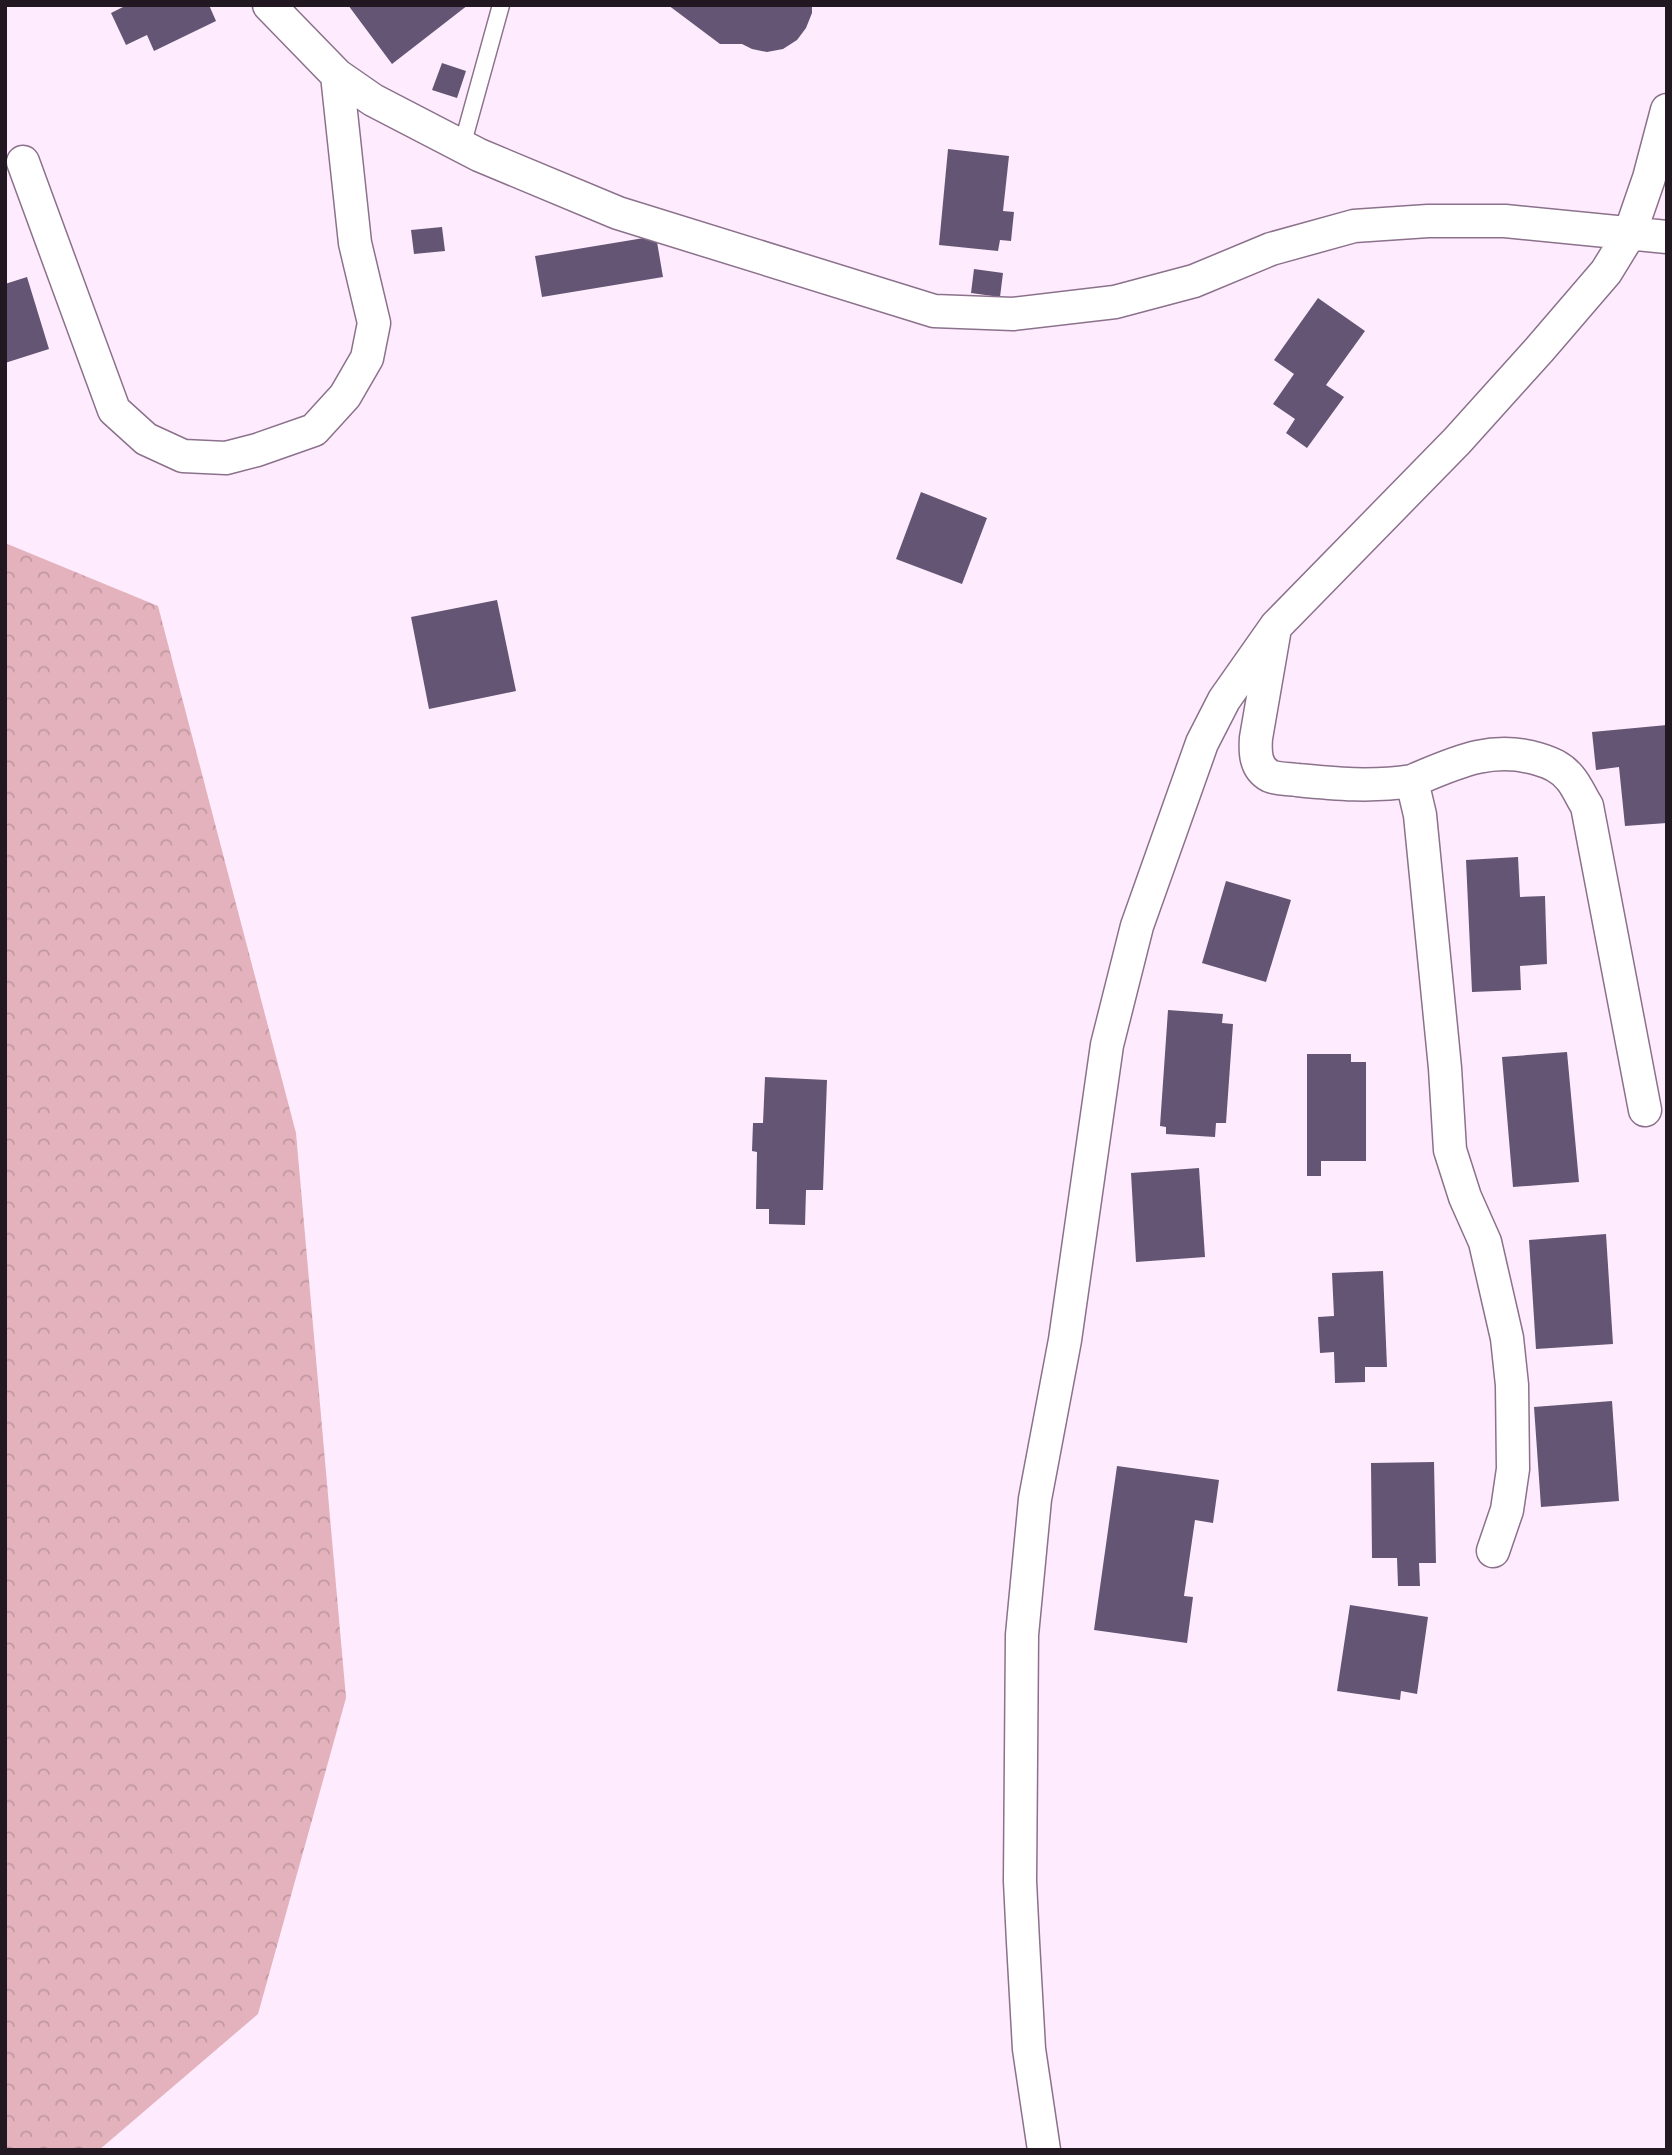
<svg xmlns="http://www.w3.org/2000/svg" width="1672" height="2155" font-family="'Archivo Narrow',sans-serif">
  <defs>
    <pattern id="forest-crowns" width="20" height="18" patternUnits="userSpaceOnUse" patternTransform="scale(1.75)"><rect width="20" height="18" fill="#e3b2bc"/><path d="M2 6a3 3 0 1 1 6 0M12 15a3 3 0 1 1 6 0" fill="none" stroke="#c298a1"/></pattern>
  </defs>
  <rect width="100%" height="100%" fill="#feecfe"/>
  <!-- forest -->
  <path fill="url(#forest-crowns)" d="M5,543l153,63 138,527 50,565 -88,316 -159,136h-94z"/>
  <!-- building -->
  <path fill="#635573" d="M127,5h82l7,16 -62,30 -7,-16 -21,10 -15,-32z
    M348,5h120l-76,59z
    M668,5h144v8l-6,15 -9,12 -14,9 -16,3 -15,-3 -10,-5h-22z
    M442,63l24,8 -9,27 -25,-8z
    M948,149l61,7 -6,55 11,1 -3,29 -11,-1 -2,11 -59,-6z
    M442,227l3,24 -31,3 -3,-24z
    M656,236l7,41 -121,20 -7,-41z
    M974,269l29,4 -3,24 -29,-4z
    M27,277l22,72 -44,14v-79z
    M1318,298l47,33 -39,54 18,12 -37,51 -21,-15 9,-14 -22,-15 21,-30 -20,-14z
    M921,492l66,26 -25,66 -66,-25z
    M497,600l19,91 -87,18 -18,-92z
    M1667,725v98l-42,3 -6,-59 -23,3 -4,-38z
    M1518,857l2,40 25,-1 2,68 -27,2 1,24 -49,2 -6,-132z
    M1226,881l65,19 -25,82 -64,-19z
    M1168,1010l55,4 -1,9 11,1 -7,99h-10l-1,14 -49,-3v-7l-6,-1z
    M1567,1052l12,130 -66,5 -11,-130z
    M1307,1054h44v8h15v99h-45v15h-14z
    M765,1077l62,3 -4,110h-17l-1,35 -36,-1v-15h-13l1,-57 -5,-1 1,-28h10z
    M1199,1168l6,89 -69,5 -5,-89z
    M1606,1234l7,110 -77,5 -7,-109z
    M1383,1271l4,96h-22v15l-30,1 -1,-31 -14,1 -2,-36 16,-1 -2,-43z
    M1612,1401l7,100 -78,6 -7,-100z
    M1434,1462l2,101h-17l1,23h-22l-1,-28h-25l-1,-95z
    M1117,1466l102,14 -6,43 -18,-3 -11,76 9,1 -6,46 -93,-13z
    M1350,1605l78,12 -11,77 -16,-3 -1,9 -63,-9z"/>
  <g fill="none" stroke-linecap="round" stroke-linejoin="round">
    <defs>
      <path id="lane" d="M462,146l39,-141"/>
      <path id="street" d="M269,5l68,70 36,25 106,55 139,58 316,98 79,3 102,-12 79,-21 77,-32 83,-23 74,-5h77l162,16
        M23,162l91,248 32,29 37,17 43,2 31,-8 57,-20 31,-34 22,-38 7,-35 -19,-80 -18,-168
        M1274,634l-18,104c-1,14 -1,30 14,38 7,3 19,3 27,4 39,4 75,7 115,1l8,34 25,253 5,82 15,47 20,45 22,96 5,47 1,84 -6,41 -14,41
        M1412,781c43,-18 79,-36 126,-22 13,4 23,8 32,19 7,8 11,19 17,28l58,304
        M1044,2150l-15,-101 -6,-107 -3,-61 2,-246 13,-136 30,-159 42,-295 30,-119 65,-183 22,-43 52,-74 181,-185 82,-91 67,-78 24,-39 19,-55 18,-68"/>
    </defs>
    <!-- lane casing -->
    <use href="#lane" stroke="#8b718b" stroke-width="19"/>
    <!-- street casing -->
    <use href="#street" stroke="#8b718b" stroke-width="35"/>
    <!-- lane -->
    <use href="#lane" stroke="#fff" stroke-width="16"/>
    <!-- street -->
    <use href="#street" stroke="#fff" stroke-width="32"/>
  </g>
  <!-- border -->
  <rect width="1672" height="2155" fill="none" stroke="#221822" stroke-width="14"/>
</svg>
